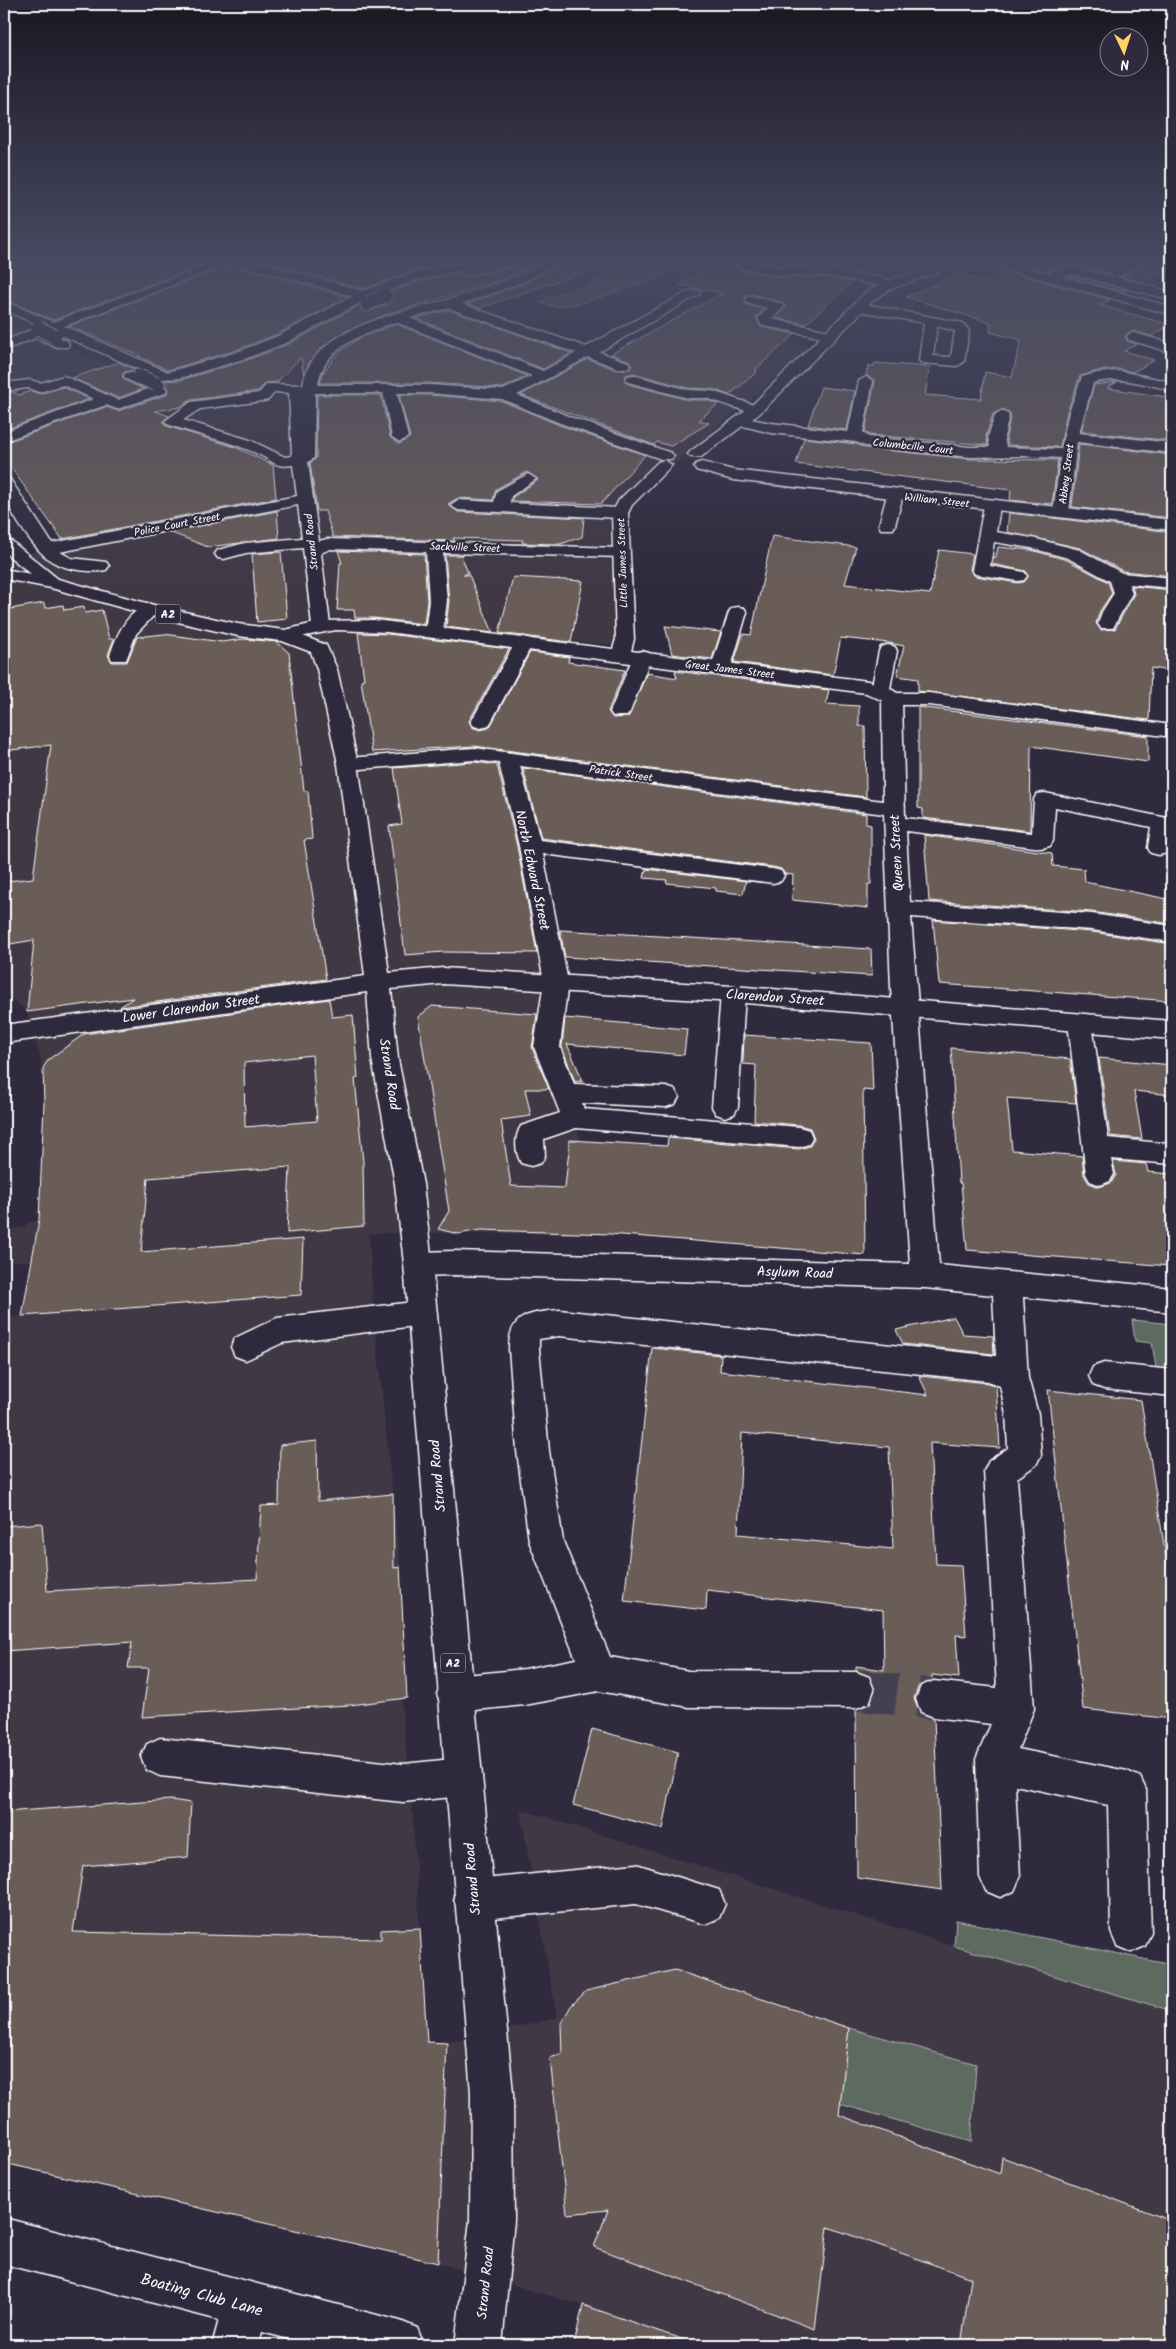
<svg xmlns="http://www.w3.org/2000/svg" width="1176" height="2349" font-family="Kalam,sans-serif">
  <rect width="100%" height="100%" fill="#2f2a3d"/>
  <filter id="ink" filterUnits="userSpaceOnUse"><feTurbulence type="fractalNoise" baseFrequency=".02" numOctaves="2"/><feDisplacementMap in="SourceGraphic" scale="10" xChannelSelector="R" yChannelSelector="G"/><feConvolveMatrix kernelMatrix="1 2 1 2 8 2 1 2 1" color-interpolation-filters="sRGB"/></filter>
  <g filter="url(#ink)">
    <!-- built -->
    <path fill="#413945" d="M4,317l155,72 117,-35 26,-3 31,4 20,-15 45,-16 54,22 32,22 11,23 46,18 150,-85 120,24 -194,165 -1,132 -159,-13 39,115v25l37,3 338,50v59l-332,-41 -21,-1 18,79 4,35 2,58 68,220 -241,-1 4,74 27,260 7,131 -6,1 11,106 15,237 20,1 110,-25 -37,-209 434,137 218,65v334h-598l8,-40 -144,-42 -434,-100v-789l5,-57 13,-1 10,-55h-21l1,-32 13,-2 1,-3 13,-4 5,-117 -1,-35 -16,-56 -23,-21v-426l58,-25 -24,-37 -34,-45z"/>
    <!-- green -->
    <path fill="#5b6a60" stroke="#adb4b0" d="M639,261h50l-33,18 -73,24 -27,4 -16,-4c16,-14 56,-13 66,-31z
      M870,261h25l-14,11 -23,-7z
      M1132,1320l40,4v52l-15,-2 -5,-31 -17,-2z
      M956,1920l216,45v46l-218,-65z
      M849,2028l127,36 -5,78 -131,-38z"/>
    <!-- building -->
    <path fill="#6b5d59" stroke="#fff" fill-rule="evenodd" d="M20,261h194l-161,59 -49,-21v-34z
      M261,261h199l-47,10 -50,18z
      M520,261h25l-54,22 -101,30 -48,20 -19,14 -14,16 -5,13 -3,-19 -24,25 -11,1 -8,8 -67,9 -11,7 -25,4 14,5 -6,5 3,5 69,21 38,18 3,33 -214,41 -58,-81v-15l102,-36 12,4 48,-16 3,-6 -5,-8 17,-1 67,-20 41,-16 71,-39 2,5 6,2 20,-8 5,-7 -2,-5 27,-10 43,-10 2,4 4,1 49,-11z
      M566,261h39l1,3 -126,44 -12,-4 55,-20z
      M713,261h28l-5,4 4,5 42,8 42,-1 28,5 -46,42 -30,-6 10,-11 -4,-5 -30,-8 -7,2 2,9 17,4 -8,9 5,9 34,7 -40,36 2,2 -28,23 -17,-6 -24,-1 -55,-15 -7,2 -2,5 4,4 60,16h18l12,4 -19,16 10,3 -38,23 -14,-4 -3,3 -133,-50 67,-36 29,11 13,-1 2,-3 -2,-5 -19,-7 112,-61 -43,-8z
      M753,261h51l-7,5h-15z
      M1010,261h118l-21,12 -35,-9 -25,7z
      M1149,261h23v5l-30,16 -21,-5z
      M235,263l3,3 110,31 -71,37 -41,16 -68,20 -30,-14h2l-71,-30z
      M1001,270l109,30 -11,5 72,20 -19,11 -18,-5 -7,2 -2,3 2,5 10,3 -13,7 30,9 -21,12 -14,-3 -22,2 -17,5 -13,36 -7,35 -52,-2 -2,-8 5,-23 -8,-5 -10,5 -7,22 2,9 -118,-10 -5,-3 10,-51 -9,-6 2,-9h6l1,-3 55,4 -5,28 56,4 4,-27 27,5 9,-37 -31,-8 1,-9 -85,-26 53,-23 40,11z
      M1072,276l55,14 -3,2 -55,-15z
      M449,310l122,43 -28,16 -127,-51z
      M396,324l131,52 -24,12 -74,-5h-109l3,-10 15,-20 22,-15z
      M119,362l16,8 -11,2 -2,3 2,5 19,9 -25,9 -46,-20z
      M1117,382l-10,6 65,10v43l-91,-10 13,-46z
      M63,387l26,12 -85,31v-37l9,-1 6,3 12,-4 9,3z
      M821,387l34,4 -8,39 -39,-5z
      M317,395h64l9,42 9,7 11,-7 -11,-42h30l73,6 57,24 86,30 -44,49 -89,-3 1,-4 25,-17 -11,-8 -31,17 -3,11 -35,-2 -10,6 10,8 126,6 -2,19 -22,7 -38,-1 1,-3 -70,-2 2,3 -122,-4 -8,-26h-8l-7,-48 6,-5z
      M804,438l52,6 9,4 105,11 88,1 -6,44 -42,-4 1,-10 -215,-26z
      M1079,444l93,11v63l-100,-11z
      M277,511l2,27 -71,9 -39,-15z
      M1009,513l163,19v44l-49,-5 -43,-23 -73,-16z
      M772,536l84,11 -11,37 85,10 9,-44 34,4 -3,16 5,6 43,7 6,-1 4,-5 -2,-6 -34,-7 1,-7h3l2,-10 33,3 36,10 41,22 4,11 -12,18 -4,12 5,7 14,-1 19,-35 -2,-8 40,4v81l-21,-3 -2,52 -231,-29v-12l-21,-3 7,-30 -15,-3 -48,-5 -8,37 -99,-13 9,-28 8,1z
      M338,551l86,3 3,47 -3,23 -50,-6h-19l-1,-8h-17l3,-47h2z
      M281,552l6,67 -30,3 -5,-68z
      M445,555h16l7,18 -5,2h6l24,58 -47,-6 3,-26z
      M513,577l70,4 -12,61 -72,-9z
      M44,603l1,5 18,-3 1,5 20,-3 1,6 17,-3 7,29h5l-6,16 4,7h15l10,-25 27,-3 58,8 22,-3 33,3 12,11 15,138h4l4,48 -8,1 22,139 -206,28 13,-9 -106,14 7,-72 -30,5v-52l4,-1v-11l25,-3 18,-133 -47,6v-141z
      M665,626l56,6 -9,27 -40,-5z
      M358,633l29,1 122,15 -40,72 3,6 8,3 9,-2 3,-5 38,-71 39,5 -1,5 57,8 -17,41 5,7 15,-1 19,-44 30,5 -2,-7 154,19 -3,14 33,2v20h6l1,71 -392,-51 -102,6 -11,-72 3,-1z
      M918,707l230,29v26l-117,-16 -1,85 -107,-13v-9l-5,-1z
      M474,762l23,3 20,81 20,107 -94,-1 -38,3 -16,-129 13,-2 -8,-56z
      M523,768l343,46v10l5,1v59h-3v24l-76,-8 1,-25 -8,-1 -4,-5 -8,-2 -232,-29z
      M924,835l128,18 1,13 31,3 1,13 87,18v24l-80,-12 -163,-11z
      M646,869l100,12 -3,13 -27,-3v-3l-50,-5 1,-3 -23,-2z
      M933,920l159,12 80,12v57l-233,-17z
      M560,930l311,19 1,27 -307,-19z
      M329,999l3,18 21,-2 5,63 -3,1 8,83 1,64 -77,7 3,-66 -142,11 -7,74 162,-13 -2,56 -279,21 17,-96 5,-117 -1,-35 6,-9 35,-25zM312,1055l5,66 -72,6 -1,-64z
      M432,1006l105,8 -5,34 17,41h-24l6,27 -30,4 10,66 54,2 5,-48 97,6 1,-8 131,11 11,-3 4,-8 -4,-10 -11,-3 -45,-4 2,-56 -13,-1 1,-29 127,8 2,48 -10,-1 2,165 -255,-21 -129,-4 -23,4 -20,-5 11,-18 -31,-194z
      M565,1018l122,11 -3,26 -117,-11 16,37 -8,1 -13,-35z
      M951,1048l119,11 6,44 -69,-5 5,52 70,6 2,19 5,8 10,4 12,-4 5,-8 -3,-14 33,3 2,8 24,2v73l-6,-1 4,20 -203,-16 -6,-67h-2z
      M1099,1058l73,7v30l-38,-4 8,48 -32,-3z
      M954,1317l9,17 30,2 1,18 -91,-10 -7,-14z
      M652,1348l69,7 -1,16 208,24 -9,-19 69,7 8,3 4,62 -70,-5 6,121 25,1 5,71 -10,-1 3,43 -27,-3v5l-13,5 -5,13 5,15 15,6 8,171 -85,-12 -1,-168 15,-6 5,-15 -5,-13 -15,-6v-4l28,4 -1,-60 -176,-20 -1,20 -82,-9zM742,1433l147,14 4,102 -155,-15z
      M1048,1390l93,10 31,195v124l-89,-10z
      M317,1441l1,60 75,-7 1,74 6,-1 7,131 -57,7 -208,12 7,-49h-21l4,-26 -128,9v-125l38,-3 5,68 210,-12 4,-73 18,-1 1,-60z
      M592,1729l86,23 -15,77 -90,-24z
      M171,1800l20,3 -3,54 -105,9 -10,66 308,7v-9l39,-2 7,114 20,1 -9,220 -434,-100v-351z
      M675,1970l174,58 -10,87 161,59 2,-17 170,64v124h-211l10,-67 -143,-51 -13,102 -221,-82 14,-37 -41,4 -17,-156 12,-4 -1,-31 10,-17 15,-15z
      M583,2305l104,36 -1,4h-112z"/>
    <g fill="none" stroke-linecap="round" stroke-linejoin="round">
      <!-- minor-tunnel -->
      <path stroke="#443f50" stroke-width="41" stroke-dasharray="41 21" stroke-linecap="butt" d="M856,1690l78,9"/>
      <defs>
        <path id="minor" d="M219,261h36l108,30 50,-18 55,-12h21l-1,2 30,-2 -2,3 -49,11 -4,-1 -1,-4 -45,10 -42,16 -1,4h-9l-77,42 -41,16 -67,20 -19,1 -109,-48 -5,2 20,8 2,3 -2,3h-10l-21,-9 -32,12v-9l27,-11h8l2,-4 -37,-16v-9l49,21zM236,261l2,3 115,32 -75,40 -41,16 -69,20 -104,-46z
          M549,261h15l-42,21 -60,22 124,43 103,-56h10l1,3 -101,58 29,10 2,3 -2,3h-10l-30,-11 -71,38 53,22 101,36 3,3 -3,3h-10l-101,-36 -58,-24 -73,-6h-32l11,44 -8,5 -8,-5 -9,-44h-68l-1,65 -6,4 11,79 8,-2 293,9 6,1 3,4 -3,4 -183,-4 4,48 -4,31 -2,4h-14l-2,-4 4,-31 -3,-49 -96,-3 -9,4 9,72 -3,4h-12l-3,-4 -9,-77 -57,5 -22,6 -6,-1 -3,-4 3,-4 27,-7 57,-5 -4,-33 -238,47 11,6 35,4 3,4 -3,4c-15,3 -40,0 -53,-8 -17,-9 -42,-48 -49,-66 -2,-5 0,-13 0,-19l6,2 42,64 245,-47 -4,-31c-18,3 -20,-4 -35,-11 -30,-14 -61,-19 -91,-30l-2,-3 26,-19 68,-9 7,-8 5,-1 32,1c8,-60 108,-74 154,-88 31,-10 63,-21 92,-36zM449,308l127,45 -33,18 -133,-53zM396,322l136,54 -29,14 -74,-5h-111c4,-38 47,-52 78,-63zM275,392l14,1 3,63 -7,1 -35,-17 -67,-20 17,-11 63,-8 5,-1z
          M744,261l38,7 42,-1 63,12 6,4 -6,4 -63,-12 -42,1 -42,-8 -2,-3z
          M1132,261h15l-28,15 -4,1 -6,-4z
          M1072,266l100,26v8l-100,-26 -25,7 -6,-4 2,-3z
          M752,296l30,8 2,3 -12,12 57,12 7,4 -7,4 -68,-14 -3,-7 10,-10 -21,-5 -1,-3 1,-3z
          M859,303l104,20 6,8 -5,31 -7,4 -36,-3 -2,-3 5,-37 -70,-13 -2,-3 2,-3zM937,326l18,5 -4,26 -18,-1z
          M1134,333l36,10 2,2v10l-12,-6 -31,-9 -2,-3 2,-3z
          M1119,371l53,11v8c-26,-5 -52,-15 -79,-7l-14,50 93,10v10l-95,-11 -8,71 -2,3h-12l-2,-3 7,-55 -37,-2 -53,1 -105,-11 -9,-4 -85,-9 -36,-9 -2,-3 7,-4 31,6 77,9 11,-51 7,-4 7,4 -10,52 6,4 101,10h20l-2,-10 7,-22 7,-4 7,4 -5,22 2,10 55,2 8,-37 13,-35 15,-4z
          M131,372l34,15 2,3 -2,3 -48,16 -11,-4 -102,36v-9l90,-33 -31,-14 -24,7 -11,-4 -24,3v-8l26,-3 10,3 24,-7 54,24 30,-11 -22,-10 -2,-3 2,-3z
          M633,375l55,15 24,1 48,16 2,3 -7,4 -49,-16h-18l-60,-16 -2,-3 2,-3z
          M528,474l8,5 -25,17 -1,7 110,5 6,2 2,3 -2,3 -6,2 -162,-8 -8,-5 8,-5 36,2 3,-11z
          M895,490l8,5 -8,30 -2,4h-12l-2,-4 8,-30z
          M992,501l8,5 -4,26 36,6 48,12 42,23 50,5v10l-43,-4 3,9 -19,35h-12l-3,-4 4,-12 12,-19 -4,-12 -42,-23 -37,-10 -37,-6 -4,24 34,6 3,4 -3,4 -6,1 -43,-7 -3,-4 12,-64z
          M150,605l6,1 3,4 -23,24 -10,26h-14l-2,-4c6,-20 17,-46 40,-51z
          M738,607l6,1 3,4 -16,55 -3,4h-14l-3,-4 18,-55 3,-4z
          M524,637l7,2 2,4 -42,79 -3,4 -7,2 -7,-2 -3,-4 44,-79 2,-4z
          M888,645l7,2 2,4 -8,43 10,1 3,4 3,119 127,15 2,-34 3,-5 8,-1 127,26 -2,29 -3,5 -8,2 -8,-2 -3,-5 3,-21 -96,-20 -2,34 -3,5 -8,2 -136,-17 4,71 182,12 80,12v16l-80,-12 -181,-13 28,348 233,23v24l-149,-15 5,81 10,36 3,41 -5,10 -19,13 17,231 -16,40 109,22 13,6 6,13 5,142 -6,14 -14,6 -14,-6 -6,-14 -3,-127 -93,-20 5,92 -6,14 -14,6 -14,-6 -6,-14 -4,-118 15,-35 -57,-7 -13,-5 -5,-13 5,-13 13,-5 63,7 -13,-217 5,-10 19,-13 -2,-34 -6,-28 -12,-5 -429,-45 -20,3v10l10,102 14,90 47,116 79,14 167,1 13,5 5,13 -5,13 -13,5 -167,-1 -90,-16 -74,14 -70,7 -13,-5 -5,-13 5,-13 13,-5 70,-7 51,-10 -47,-118 -12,-90 -8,-102c0,-35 21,-36 50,-39l437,46 -3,-61 -68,-7 -471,-13 -36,1 -10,-4 -4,-8 4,-8 10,-4 36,-1 456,13 -19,-276 -7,-174 -364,-48 20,74 233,29 8,2 3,5 -3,5 -8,2 -230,-29 25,128 -8,65 14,37 92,3 9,3 4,7 -4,7 -9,3 -84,-4 2,6 215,18 10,3 3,7 -3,7 -10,3 -223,-19 -32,11 1,17 -4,7 -10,3 -10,-3c-6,-11 -7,-26 0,-37l39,-13 -26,-66 10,-65 -25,-136 -20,-83 -25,-3 -126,10 -7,-2 -3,-4 3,-4 7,-2 126,-10 409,53 -1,-102 2,-3 -10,-1 -3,-4 8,-40 2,-4z
          M642,651l7,2 2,4 -21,55 -3,4h-14l-3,-4 23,-55 2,-4z
          M733,986l9,2 3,6 -7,113 -4,7 -9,3 -9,-3 -4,-7 9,-113 3,-6z
          M1080,1014l9,3 3,6 16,115 64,6v20l-61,-5 3,15 -4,7 -10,4 -10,-4 -4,-7 -18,-151 3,-6z
          M422,1301l11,3 4,9 -4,9 -11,3 -140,18 -36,17 -11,-4 -4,-9 4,-9 42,-20z
          M1104,1363l68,7v26l-68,-7 -11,-4 -4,-9 4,-9z
          M160,1738l243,26 59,-6 13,6 6,13 -6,13 -13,6 -59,6 -243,-26 -13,-6 -6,-13 6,-13z
          M636,1864l83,26 6,14 -6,14 -14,6 -69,-20 -162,16 -14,-6 -6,-14 6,-14 14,-6z
          M4,2218l396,103 17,7 7,17h-112l-50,-13 -4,13h-46l7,-25 -215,-56z"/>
        <path id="major" d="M946,261h17l-2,3 -71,25 -16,11 -114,113 -59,44h-10l-3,-3 3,-3 59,-44 114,-113 18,-11z
          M985,261h19l168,46v8l-185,-51z
          M664,460l8,5 -40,40 -4,8 6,126 -3,12 237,30 20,6 9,6h32l243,32v12l-243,-32h-37l-26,-12 -479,-61 -51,-2 -31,6h-2l23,9 11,24 21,95 31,209 54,-5 290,18 439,35v18l-439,-37 -290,-18 -52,5 7,70 25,125 9,80 81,829 1,127 -12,125h-47l15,-125 1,-127 -67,-829 -9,-80 -23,-125 -5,-67 -363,51v-18l361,-49 -27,-212 -21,-95 -6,-17 -29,-11 -44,-5 -94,-22 -93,-26 -47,-9v-10l27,5 -27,-22v-13l6,1 48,39 96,26 84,19 47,6 38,-9 51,-1 239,29 3,-10 -4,-126 7,-13 39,-38z
          M702,462l31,8 439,50v10l-439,-50 -37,-10 -2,-3 2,-3z"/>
      </defs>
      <!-- minor casing -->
      <use href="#minor" stroke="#fff" stroke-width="3"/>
      <!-- major casing -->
      <use href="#major" stroke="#fff" stroke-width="3"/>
      <!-- minor -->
      <use href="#minor" fill="#2f2a3d" fill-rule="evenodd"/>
      <!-- major -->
      <use href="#major" fill="#2f2a3d" fill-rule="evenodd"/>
      <defs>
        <path id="minor-bridge" d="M368,303l16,-7
          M38,328l16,8
          M140,377l16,7"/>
      </defs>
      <!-- minor-bridge casing -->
      <use href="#minor-bridge" stroke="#fff" stroke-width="16" stroke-linecap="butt"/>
      <!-- minor-bridge -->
      <use href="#minor-bridge" stroke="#2f2a3d" stroke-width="14"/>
    </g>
  </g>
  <!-- sky -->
  <linearGradient id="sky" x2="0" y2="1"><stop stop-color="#1a1722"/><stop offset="0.44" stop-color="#474a62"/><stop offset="1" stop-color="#474a62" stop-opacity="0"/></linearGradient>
  <rect width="1176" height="590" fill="url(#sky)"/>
  <g text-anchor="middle" stroke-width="4.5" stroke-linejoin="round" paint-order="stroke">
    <!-- far-street labels -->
    <g font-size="11" fill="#fff" stroke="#2f2a3d">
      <text transform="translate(913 446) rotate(6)" y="4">Columbcille Court</text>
      <text transform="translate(1066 474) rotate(-83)" y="4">Abbey Street</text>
      <text transform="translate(937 500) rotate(6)" y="4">William Street</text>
      <text transform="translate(177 524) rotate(-11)" y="4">Police Court Street</text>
      <text transform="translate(311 542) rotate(-96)" y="4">Strand Road</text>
      <text transform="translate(465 547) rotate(2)" y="4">Sackville Street</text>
      <text transform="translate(622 563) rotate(-92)" y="4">Little James Street</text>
      <text transform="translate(730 669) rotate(7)" y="4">Great James Street</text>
      <text transform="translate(621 773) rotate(8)" y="4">Patrick Street</text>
    </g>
    <!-- shield labels -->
    <g fill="#2f2a3d" stroke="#c1bfc5" stroke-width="1">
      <rect x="155.5" y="604.5" width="25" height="19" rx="4"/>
      <rect x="440.5" y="1653.5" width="25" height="19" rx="4"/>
    </g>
    <g font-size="12" font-weight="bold" fill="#fff">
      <text x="168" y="618">A2</text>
      <text x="453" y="1667">A2</text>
    </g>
    <!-- street labels -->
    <g font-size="14" fill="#fff" stroke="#2f2a3d">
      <text transform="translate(896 853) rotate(-93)" y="5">Queen Street</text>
      <text transform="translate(533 870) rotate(78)" y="5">North Edward Street</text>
      <text transform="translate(775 997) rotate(4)" y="5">Clarendon Street</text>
      <text transform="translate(191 1008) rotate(-8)" y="5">Lower Clarendon Street</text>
      <text transform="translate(390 1074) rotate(81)" y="5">Strand Road</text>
      <text transform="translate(795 1272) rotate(2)" y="5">Asylum Road</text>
      <text transform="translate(437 1476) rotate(-95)" y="5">Strand Road</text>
      <text transform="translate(472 1879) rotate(-95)" y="5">Strand Road</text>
      <text transform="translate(485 2283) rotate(-84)" y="5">Strand Road</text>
    </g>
    <!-- near-street labels -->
    <g font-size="16" fill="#fff" stroke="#2f2a3d">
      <text transform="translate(202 2294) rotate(15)" y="6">Boating Club Lane</text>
    </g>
  </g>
  <!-- margin -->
  <rect width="1176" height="2349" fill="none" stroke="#2f2a3d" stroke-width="20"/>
  <rect x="10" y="10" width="1156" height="2329" fill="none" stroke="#fff" stroke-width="2" filter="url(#ink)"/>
  <!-- north arrow -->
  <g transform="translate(1124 52) rotate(176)"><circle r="24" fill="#2f2a3d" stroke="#827f8b"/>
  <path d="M0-4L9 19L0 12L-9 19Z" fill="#ffd166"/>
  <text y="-8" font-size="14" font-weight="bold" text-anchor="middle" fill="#ffffff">N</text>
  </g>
</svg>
